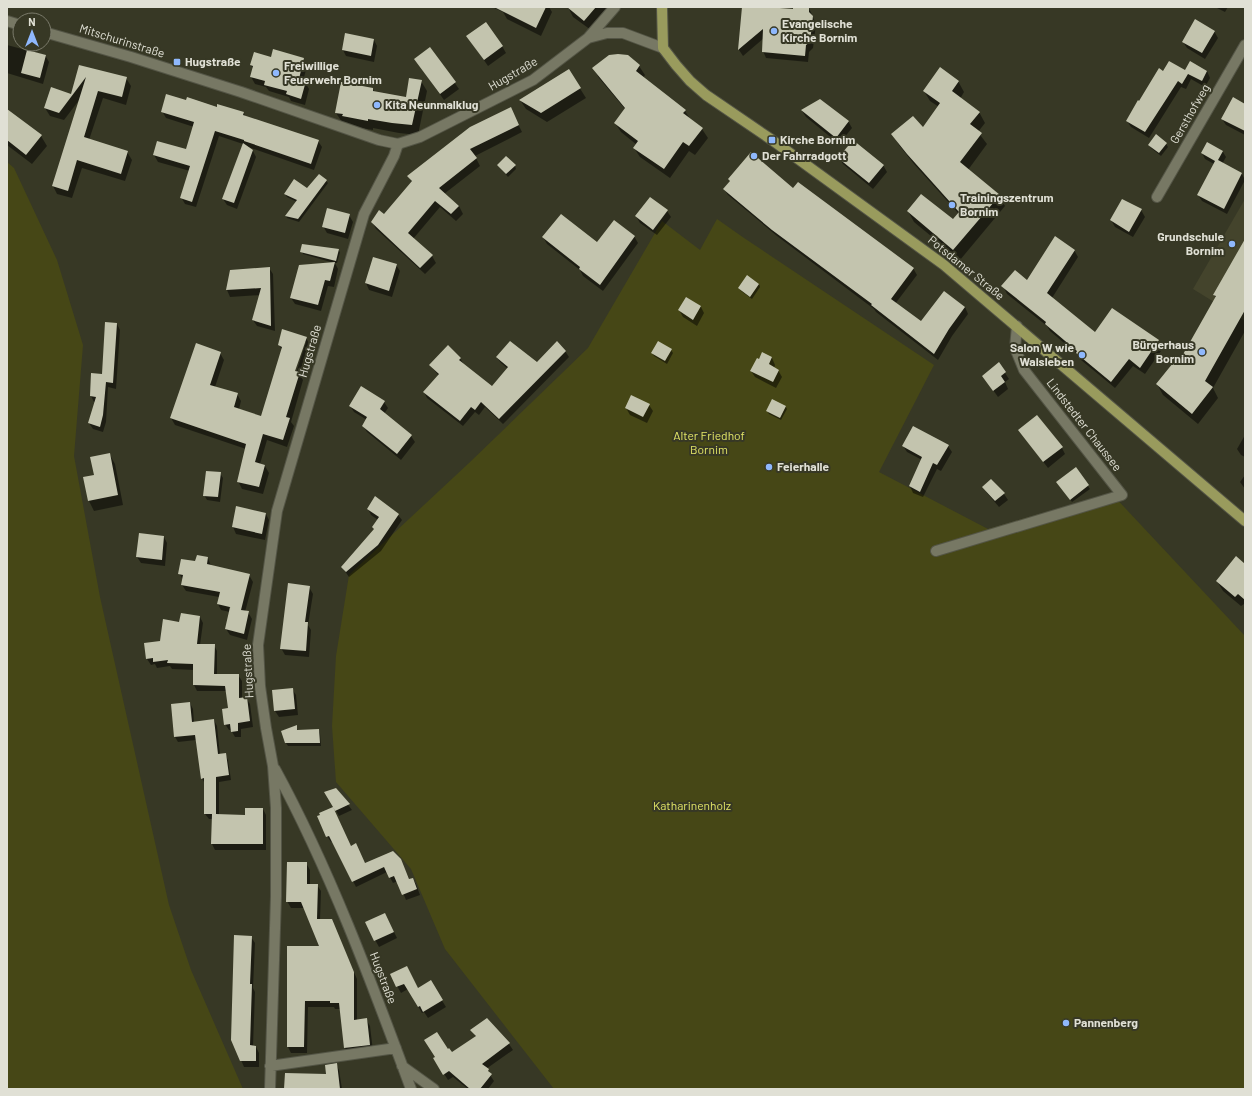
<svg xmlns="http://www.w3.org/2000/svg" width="1252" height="1096" font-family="Barlow,sans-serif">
  <rect width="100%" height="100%" fill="#373825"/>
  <!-- built -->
  <path fill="#44442c" d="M1245,199v122l-52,-32z"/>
  <!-- green -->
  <path fill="#464716" d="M7,162l7,6 43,92 26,85 -9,111 26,141 69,308 22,65 52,119h-236z
    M717,219l27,19 190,127 -55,107 109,57 123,-36 134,143v453h-691l-109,-140 -34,-80 -75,-87 -4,-56 4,-70 13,-81 120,-112 119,-115 74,-127 38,29z"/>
  <!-- shadow -->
  <path fill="#0007" fill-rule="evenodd" d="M492,7h57l3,5 -11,24 -34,-17 -4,-7z
    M568,7h39l-16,23 -18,-13z
    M743,7h20l31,3v-3l15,1 7,16 -3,24 -4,4 -1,10 -42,-4 -3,-7 1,-13 -21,18 -4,-6z
    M1215,7h13l-3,5z
    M1214,31l4,7 -13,21 -18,-11 -4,-6z
    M467,36l35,10 4,7 -18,13z
    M374,40l3,6 -3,16 -28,-6 -3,-6z
    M7,45l38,10 4,7 -6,22 -36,-11z
    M430,48l29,41 -15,11 -29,-41z
    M628,56l11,10 6,9 -2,3 42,33 5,8 12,10 6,9 -13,17 -6,-4 -19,27 -30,-21 -6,-9 3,-3 -16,-13 -6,-9 10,-14 -26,-31 -5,-9z
    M272,58l31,1 4,6 -4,17h2l4,7 -4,16 -14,-4 -2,-4 -20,-6 -3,-4 -11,-3 -4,-7 2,-8 -2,-4z
    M80,66l46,12 5,8 -5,19 -23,-7 -14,42 38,12 5,8 -7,21 -43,-13 -10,30 -15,-4 -4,-8 27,-87 -16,21 -14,-4 -5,-8 27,-13z
    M569,71l17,27 -39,24 -21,-13 -6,-9z
    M1185,71h22l3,7 -5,9 -14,-8 -5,10 -5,-2 -32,51 -18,-11 -4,-6 37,-49z
    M421,81l6,10 -9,44 -19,-2 -26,-5v2l-24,-4 -1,-3 -6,-1 -6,-9 37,-24 2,4 32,5z
    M958,81l6,11 -4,7 19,13 6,11 -7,9 9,12 -19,26 31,25 6,11 -45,54 -46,-38 -6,-11 45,9 6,-6 -45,-50 -15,-19 -6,-11 30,-5 16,-22 -9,-6 -6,-10z
    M1245,105v30l-19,-10 -4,-6z
    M217,108l27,5 1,4 73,24 4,6 -8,23 -66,-23 5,4 3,6 -19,52 -10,-4 -4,-6 20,-55 -24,-8 -23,71 -11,-3 -4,-7 9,-26 -32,-9 -4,-7 33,-5 7,-23 -28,-9 -4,-7z
    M7,110l34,26 6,10 -15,18 -25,-19z
    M802,111l46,10 4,7 -13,16 -33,-27z
    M514,116l8,16 -47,24 5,10 -36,28 15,12 4,8 -7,7 -16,-14 -27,32 19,17 4,7 -11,11 -49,-45 -4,-7 12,-7 28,-33 -3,-5z
    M1166,144l2,3 -7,9 -10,-8 -2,-3z
    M1223,152l3,5 -4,7 20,10 3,6 -18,34 -25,-13 -4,-6 16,-31 -9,-5 -3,-6z
    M839,158l44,7 4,7 -14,17 -30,-25z
    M498,165l17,1 1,3 -8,8z
    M326,181l2,2 -29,39 -12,-4 -1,-2 11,-14 -10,-5 -2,-3 22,-5z
    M724,189l189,79 4,7 -22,29 26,19 44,-16 3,7 -16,22 -14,24 -62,-48 -2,-3 -97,-73 -49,-41z
    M1141,210l4,7 -12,20 -18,-10 -4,-7z
    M667,211l4,6 -14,18 -17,-12 -4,-7z
    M349,215l4,7 -5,17 -21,-6 -4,-7z
    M634,236l4,7 -35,48 -20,-15 -3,-6 -33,-26 -4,-7 54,7z
    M1245,241v90l-32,57 5,10 -20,26 -35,-29 -6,-11 20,-17 39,-69 -2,-3z
    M338,250l2,2 -3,11h-2l3,6 -4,18 -6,-1 -7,25 -26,-7 -4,-6 43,-35 -31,-9 -1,-3z
    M1074,250l4,7 -26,41 43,35 63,8 5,7 -18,26 -12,-8 -18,22 -34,-28 -4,-6 -27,-23 -3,-5 -40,-32 -4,-8 24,-4z
    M396,265l4,6 -8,26 -23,-7 -3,-7z
    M269,268l4,6 2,57 -18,-5 -4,-6 8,-25 -31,2 -3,-7 4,-19z
    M759,284l1,3 -8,12 -11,-8 -2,-3z
    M687,298l14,9 3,6 -7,13 -14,-9 -4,-7z
    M117,324l3,6 -4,59 -8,-2 -2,35 -3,10 -10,-3 -4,-6 7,-21h-2l-3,-6 12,-21z
    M306,338l4,7 -10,30 3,5 -12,42 3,4 -7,21 -20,-7 -7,24 5,2 4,7 -6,21 -21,-5 -4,-8 8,-32 -71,-24 -4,-7 49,-65 4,7 -9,27 22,7 4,7 -2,8 23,8 20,-67 -3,-5zM304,342h2l-11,34 -2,-1z
    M671,350l2,3 -6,11 -13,-8 -2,-3z
    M565,351l4,6 -66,67 -18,-17 -6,8 -4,-3 -12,14 -36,-28 -3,-6 15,-16 -9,-11 30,-7 4,7 28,23 16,-19 -7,-6 -4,-5 40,6z
    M762,354l10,4 3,7 -1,3 4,2 4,7 -6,11 -21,-11 -4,-6z
    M999,364l10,15 -4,3 3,7 -10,8 -15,-21z
    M384,402l4,6 -4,6 27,22 4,6 -14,18 -34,-28 -4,-6 4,-6 -13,-8 -4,-6z
    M649,405l4,6 -6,12 -17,-8 -4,-7z
    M785,406l2,3 -6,11 -12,-6 -2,-3z
    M1019,430l43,18 3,6 -17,14z
    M1245,435v22l-4,-2 -4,-6z
    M903,446h45l4,6 -11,19 -4,-2 -14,28 -10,-4 -3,-7 12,-26 -15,-8z
    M110,455l5,9 8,41 -29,6 -5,-10 6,-26z
    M1076,469l14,20 -18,13 -13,-17z
    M220,473l3,5 -3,24 -13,-2 -3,-5z
    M1245,475v14l-5,-7z
    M991,480l13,14 4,6 -9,7 -12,-14 -4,-6z
    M375,498l23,17 4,5 -21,31 -32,26 -7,-10 33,-37 3,-10 -7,-5 -3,-6z
    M237,508l29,6 3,6 -4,20 -29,-6 -3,-7z
    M164,537l3,6 -2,23 -24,-3 -4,-6z
    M208,558l3,8 38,9 4,7 -8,30h3l4,7 -5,21 -17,-5 -4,-6 4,-17 -9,-2 -3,-6 1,-7 -33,-6 -4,-6 1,-5 -4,-7 17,-10z
    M1245,565v40l-1,-1 -3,2 -18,-15 -6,-10z
    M309,587l4,7 -5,31 3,5 -2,27 -24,-2 -4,-7z
    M200,617l3,6 -3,22h14l3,6v24h21l4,6v18l4,-1 4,6 3,23 -12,2v8h-6l-4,-7h-2l-4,-6 4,-15 -2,-18h-30l-3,-6v-15l-22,-1 -2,-3 -13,2 -2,-4 -4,1 -4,-6 -2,-15 16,-2 19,-19z
    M292,689l4,6 2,20 -19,2 -4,-6 -2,-20z
    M190,703l3,6 1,14 20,-3 3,6 3,29 5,-1 3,6 3,20 -12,2v33l27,1 17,-7 3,6v35h-51l-3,-6v-25h-3l-4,-5v-30l-3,-6 -6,-38 -18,2 -3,-5z
    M296,727l2,4 21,-1 1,3 1,13h-33l-2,-3z
    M336,789l16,21 -13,6 -4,-7 -1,1 17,37 14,17 38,2 7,14 3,-1 3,5 4,11 -14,5 -8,-19 -5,2 -6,-11 -31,15 -23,-46 -2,1 -4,-6 -6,-22 13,-7z
    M306,863l4,7v15h7l4,6 -1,29h11l26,59v41l9,-1 4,7 3,25 -24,3 -4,-6 -4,-39h-6l-1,-2h-26l-1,46h-16l-3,-6 33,-100 -17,-39h-13l-4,-7z
    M388,920l9,18 -18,9 -13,-24z
    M251,937l4,6 -2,45 2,4 -2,54 3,1 3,6v14h-15l-3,-7z
    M407,967l11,22 12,-8 16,26 -18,11 -4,-6 -2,1 -14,-24 -7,4 -10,-18z
    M487,1020l22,24 4,6 -27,19 8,12 -6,8h-20l-15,-12 -5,3 -14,-22 13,-8 5,3 24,-16 -4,-7z
    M336,1064l3,6 3,19h-57l42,-14z"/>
  <!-- building -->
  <path fill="#c3c4ae" d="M494,7h52l-10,21z
    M567,7h29l-12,14z
    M742,7h24l27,2v-2h16v5l4,4 -3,26 -4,3 -1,11 -43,-4 1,-23 -25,21z
    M1195,19l20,12 -13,22 -20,-11z
    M486,22l17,24 -19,14 -18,-24z
    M345,33l29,6 -3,17 -29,-6z
    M430,47l26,35 -16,12 -26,-35z
    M273,49l31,9 -5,21 7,2 -5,18 -15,-5 1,-3 -23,-6 1,-4 -15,-4 3,-11 -3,-1 4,-13 17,5z
    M27,50l19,5 -6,23 -19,-5z
    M618,54l10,1 12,10 -4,6 50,39 -3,3 20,15 -14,18 -6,-4 -19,27 -31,-21 5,-7 -24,-18 11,-15 -33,-40 17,-13z
    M1169,61l16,9 5,-9 17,10 -5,10 -14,-7 -6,10 -4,-3 -33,51 -19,-11 12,-21 1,1 20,-33 4,3z
    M79,65l48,12 -5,20 -24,-6 -14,46 44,14 -7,23 -44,-14 -9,31 -16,-5 34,-109 -27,36 -15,-5 7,-21 20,7z
    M940,67l19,14 -7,10 28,21 -10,12 12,9 -22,29 40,33 -47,55 -46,-39 14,-17 32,25 6,-7 -52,-58 -16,-20 22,-18 10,11 17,-24 -17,-12z
    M569,69l12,19 -40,25 -22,-13z
    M409,78l13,2 -10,45 -20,-2 -24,-4v2l-26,-5 1,-2 -8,-1 6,-31 32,6v3l33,6z
    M166,94l20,6 1,-3 30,10v-3l27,8 -1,3 76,25 -8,24 -67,-23v-1l-29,-9 -23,71 -12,-4 10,-32 -37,-11 4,-14 29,8 8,-27 -33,-10z
    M1233,97l12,7v27l-24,-12z
    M820,99l29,22 -13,17 -35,-28z
    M511,107l8,18 -49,24 7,9 -38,30 20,18 -8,8 -16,-13 -27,32 25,22 -13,13 -49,-46 8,-12 5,4 28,-33 -5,-5 63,-49z
    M7,109l35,26 -16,20 -19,-15z
    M1156,134l11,9 -8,10 -11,-8z
    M853,140l31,25 -15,18 -31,-25z
    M1207,142l16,9 -5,9 24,13 -18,36 -27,-14 18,-34 -14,-8z
    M243,143l10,7 -19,53 -12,-4z
    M751,152l42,36 5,-6 116,86 -23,31 30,22 23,-30 21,16 -16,22 -15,25 -63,-49 1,-1 -100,-74 -49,-41 7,-8 -2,-2z
    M506,156l10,9 -10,9 -9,-9z
    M319,174l8,6 -29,39 -13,-3 12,-16 -13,-6 10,-15 13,9z
    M650,197l18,13 -15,20 -18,-14z
    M1122,199l20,10 -13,23 -19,-12z
    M327,208l23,6 -5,19 -23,-6z
    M561,214l36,28 17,-22 21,16 -35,49 -21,-16 1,-2 -38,-30z
    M1055,236l20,14 -28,43 48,39 17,-24 47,32 -19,28 -11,-9 -18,23 -35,-29 1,-2 -32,-27 1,-2 -45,-36 14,-16 12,10z
    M1245,239v71l-40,71 8,6 -21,27 -36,-30 17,-21 4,2 39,-69 -3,-1z
    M302,244l37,5 -3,12 -36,-9z
    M373,257l24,7 -8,27 -24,-8z
    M335,262l-5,19 -5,-1 -7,25 -28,-7 9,-33z
    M270,267v4l1,55 -19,-6 9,-32 -35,2 4,-20z
    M747,275l12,9 -9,13 -12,-9z
    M686,297l15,9 -8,14 -15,-10z
    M105,322l12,1 -4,60 -7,-1 -3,33 -3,12 -12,-4 8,-26 -6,-1 1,-23 11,1z
    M282,329l25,8 -12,34 5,1 -14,45 4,1 -7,22 -20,-6 -8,28 10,3 -6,22 -22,-5 9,-38 -76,-26 26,-75 25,9 -11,33 28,8 -4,14 27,9 21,-69 -4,-2z
    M510,341l27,21 20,-21 9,10 -67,68 -18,-17 -6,8 -4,-3 -11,14 -37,-29 16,-18 -10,-9 19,-20 13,13 -2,2 33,26 16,-19 -12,-10z
    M658,341l14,8 -7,12 -14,-8z
    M762,352l10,5 -3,7 10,6 -6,12 -23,-11 7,-13 2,1z
    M999,362l7,10 -5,4 4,6 -12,9 -11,-15z
    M361,386l24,15 -5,8 32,26 -15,19 -35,-28 5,-9 -18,-11z
    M631,395l19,9 -7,13 -18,-9z
    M772,399l14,7 -6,12 -14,-7z
    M1037,415l26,32 -20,15 -25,-32z
    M913,426l36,19 -12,20 -4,-2 -13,29 -11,-6 13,-29 -20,-11z
    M110,453l8,42 -30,6 -5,-24 11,-2 -4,-18z
    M1076,467l13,18 -19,15 -14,-18z
    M206,471l15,1 -3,25 -15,-1z
    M991,479l14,14 -10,8 -13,-14z
    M375,496l24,18 -21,31 -32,27 -5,-5 33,-38 -2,-2 7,-10 -12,-8z
    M236,506l30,7 -4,21 -30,-7z
    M139,533l25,3 -2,24 -26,-3z
    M197,555l11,2 -1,7 43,10 -9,36 8,1 -5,23 -19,-5 5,-22 4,1 -17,-4 3,-12 -39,-7 2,-10 -5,-1 3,-15 14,2z
    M1236,556l9,8v36l-7,-6 -3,3 -19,-16z
    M288,583l22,3 -5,36h3l-2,29 -26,-2z
    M181,613l19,3 -3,28h18l-1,30h25v24l8,-1 3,24 -12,2v8l-7,1 -1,-8 -6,1 -2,-16 6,-1 -3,-22 -32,-1v-21l-26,-1 1,-3 -15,2v-4l-7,1 -2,-16 16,-2 3,-22 16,3z
    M293,688l2,21 -21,2 -2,-21z
    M190,702l2,20 22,-3 4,35 8,-1 3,22 -13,2v37l29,1v-7h18v36h-52l1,-30h-8v-36l-3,1 -6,-44 -21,2 -3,-33z
    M297,725v5l22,-1 1,14h-35l-4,-12z
    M336,788l14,16 -15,7 -2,-4 18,39 5,-3 9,20 28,-12 8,8 8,20 4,-1 4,11 -15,6 -8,-19 -5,2 -5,-11 -32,15 -23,-46 -3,1 -9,-21 3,-1 -1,-2 14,-6 -9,-15z
    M287,862h20v22h11l-1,35h15l22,53v48l13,-2 3,27 -26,3 -5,-45h-9v-2h-25l-1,46h-17v-101h32l-18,-44h-15z
    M385,913l9,19 -20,9 -9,-19z
    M234,935l18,1 -2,48h2l-2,61 6,1v15h-16l-9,-21z
    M407,966l11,22 13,-8 12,20 -20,12 -3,-6 -2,1 -14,-23 -8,3 -6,-13z
    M487,1018l23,25 -28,21 7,5 -1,2 4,3 -12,15h-10l-21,-18 -6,4 -10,-17 2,-1 -11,-17 13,-8 11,17 1,-1 3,4 24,-16 -6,-6z
    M337,1063l3,26h-56l1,-16 41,1 -1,-9z"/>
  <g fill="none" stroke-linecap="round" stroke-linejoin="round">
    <defs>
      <path id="street" d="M1157,197l88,-152
        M936,551l186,-56 -98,-125 -9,-22 2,-22
        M275,769c55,101 96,212 136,320
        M270,1066l126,-18
        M402,1066l32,23
        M270,1089l6,-193v-88l-3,-42 -7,-38 -6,-42 -2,-41 19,-134 87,-297 30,-58 4,-12"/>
      <path id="secondary" d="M7,21l13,4
        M44,32l87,25 110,35 138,48 19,4 22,-7 113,-57 55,-42 27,-31
        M588,38l19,-5h16l40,15"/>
      <path id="primary" d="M662,7l1,41 13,17 14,16 16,14 66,45 172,125 301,256"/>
    </defs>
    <!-- street casing -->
    <use href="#street" stroke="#545546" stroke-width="12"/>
    <!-- secondary casing -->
    <use href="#secondary" stroke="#545546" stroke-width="12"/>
    <!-- primary casing -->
    <use href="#primary" stroke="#545546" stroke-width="12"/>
    <!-- street -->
    <use href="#street" stroke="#777864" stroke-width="10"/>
    <!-- secondary -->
    <use href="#secondary" stroke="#777864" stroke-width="10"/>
    <!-- primary -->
    <use href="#primary" stroke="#999b5d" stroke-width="10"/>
  </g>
  <!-- markers -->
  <g fill="#8fb8fd" stroke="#373825" stroke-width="1.5">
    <circle cx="774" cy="31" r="4"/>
    <rect x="173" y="58" width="8" height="8" rx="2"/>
    <circle cx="276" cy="73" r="4"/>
    <circle cx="377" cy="105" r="4"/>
    <rect x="768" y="136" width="8" height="8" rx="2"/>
    <circle cx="754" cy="156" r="4"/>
    <circle cx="952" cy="205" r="4"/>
    <circle cx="1232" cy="244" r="4"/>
    <circle cx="1202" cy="352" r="4"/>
    <circle cx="1082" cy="355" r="4"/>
    <circle cx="769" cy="467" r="4"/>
    <circle cx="1066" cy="1023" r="4"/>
  </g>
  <g text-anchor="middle" stroke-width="4" stroke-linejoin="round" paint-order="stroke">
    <!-- poi labels -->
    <g font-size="12" font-weight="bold" fill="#e0e0d5" stroke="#373825" text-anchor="start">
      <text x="782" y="28">Evangelische<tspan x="782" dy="14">Kirche Bornim</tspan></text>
      <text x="185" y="66">Hugstraße</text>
      <text x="284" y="70">Freiwillige<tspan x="284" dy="14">Feuerwehr Bornim</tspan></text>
      <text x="385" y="109">Kita Neunmalklug</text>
      <text x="780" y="144">Kirche Bornim</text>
      <text x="762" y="160">Der Fahrradgott</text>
      <text x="960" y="202">Trainingszentrum<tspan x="960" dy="14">Bornim</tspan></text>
      <text x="1224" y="241" text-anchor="end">Grundschule<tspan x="1224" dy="14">Bornim</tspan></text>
      <text x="1194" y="349" text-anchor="end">Bürgerhaus<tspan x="1194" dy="14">Bornim</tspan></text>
      <text x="1074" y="352" text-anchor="end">Salon W wie<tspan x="1074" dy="14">Walsleben</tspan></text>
      <text x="777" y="471">Feierhalle</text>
      <text x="1074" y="1027">Pannenberg</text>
    </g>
    <!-- street labels -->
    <g font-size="12" fill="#e0e0d5" stroke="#373825">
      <text transform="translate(122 41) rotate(17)" y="4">Mitschurinstraße</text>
      <text transform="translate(513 74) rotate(-30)" y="4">Hugstraße</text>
      <text transform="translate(1190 114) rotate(-60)" y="4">Gersthofweg</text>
      <text transform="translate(966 268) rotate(39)" y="4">Potsdamer Straße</text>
      <text transform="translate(310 351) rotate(-74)" y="4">Hugstraße</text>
      <text transform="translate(1084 425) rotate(52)" y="4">Lindstedter Chaussee</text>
      <text transform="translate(248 671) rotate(-93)" y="4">Hugstraße</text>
      <text transform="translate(383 978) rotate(69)" y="4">Hugstraße</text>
    </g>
    <!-- park labels -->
    <g font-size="12" fill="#e2e566" stroke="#373825">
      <text x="709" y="440">Alter Friedhof<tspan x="709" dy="14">Bornim</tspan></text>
      <text x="692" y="810">Katharinenholz</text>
    </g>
  </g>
  <!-- border -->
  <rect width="1252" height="1096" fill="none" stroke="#e0e0d5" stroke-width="16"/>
  <!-- north arrow -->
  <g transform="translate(32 32)"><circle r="19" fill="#373825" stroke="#7b7b6b"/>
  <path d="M0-3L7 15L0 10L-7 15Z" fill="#8fb8fd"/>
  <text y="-6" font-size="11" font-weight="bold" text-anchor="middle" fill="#e0e0d5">N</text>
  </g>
</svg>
